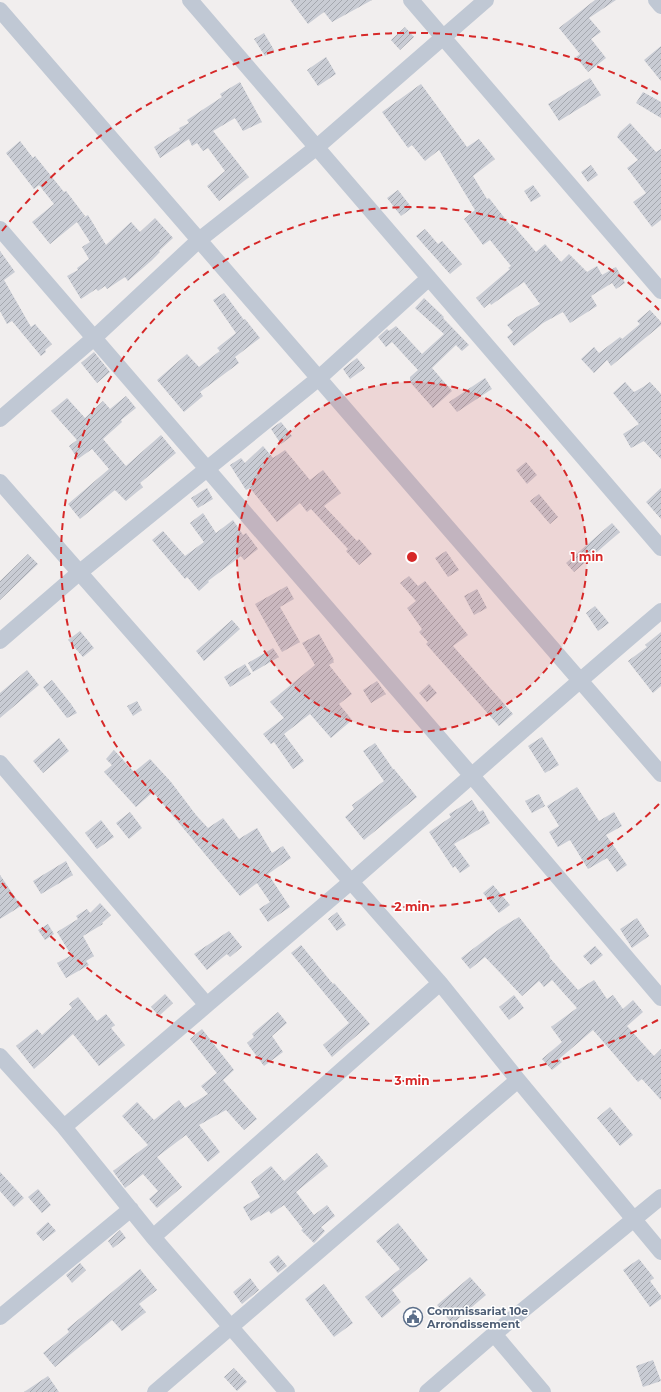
<svg xmlns="http://www.w3.org/2000/svg" width="661" height="1392" font-family="Montserrat,sans-serif">
  <defs>
    <pattern id="building-hatch" width="6" height="6" patternUnits="userSpaceOnUse"><rect width="6" height="6" fill="#c9ccd4"/><path d="M-1 1l2-2M0 6l6-6M5 7l2-2" fill="none" stroke="#a5a8af"/></pattern>
  </defs>
  <rect width="100%" height="100%" fill="#f1eeee"/>
  <!-- building -->
  <path fill="url(#building-hatch)" d="M290,0h82l-40,22 -8,-10 -16,12z
    M595,0h21l-27,18 12,14 -10,7 15,19 -18,14 -12,-15 4,-3 -21,-26z
    M405,27l9,10 -14,13 -9,-10z
    M264,33l10,17 -9,6 -11,-17z
    M661,46v35l-17,-21z
    M326,57l10,17 -18,12 -11,-16z
    M590,78l11,17 -42,26 -11,-17z
    M240,82l22,40 -19,9 -8,-13 -22,13 36,46 -30,24 -12,-15 18,-15 -17,-23 -5,3 -6,-8 -5,3 -3,-7 -29,19 -6,-11 26,-17 -1,-2 10,-5 -2,-3 35,-23 -2,-3z
    M421,84l46,63 12,-8 16,20 -22,17 14,23 2,-1 21,27 2,-1 24,28 9,-8 16,18 8,-8 18,18 10,-6 5,9 14,-8 9,16 -9,6 -4,-6 -21,13 6,10 -27,17 -7,-11 -20,11 -29,23 -7,-9 6,-5 -6,-7 10,-8 23,-13 -16,-22 -33,23 -1,-2 -6,5 -8,-10 34,-29 -2,-1 3,-2 -21,-26 -7,5 -19,-26 11,-9 -36,-60 -14,11 -13,-16 -4,3 -26,-36z
    M643,92l18,10v16l-25,-15z
    M630,123l26,29 5,-3v71l-9,7 -19,-25 13,-9 -19,-25 11,-8 -21,-23 3,-5z
    M20,141l13,17 2,-2 29,36 2,-1 19,25 -4,3 7,-4 18,30 25,-23 9,10 15,-14 18,20 -14,13 1,1 -9,9 -23,20 -3,-4 -18,12 -2,-3 -7,5 -2,-2 -15,10 -14,-23 11,-6 -1,-2 12,-9 -7,-12 8,-5 -13,-20 -27,22 -18,-22 22,-18 -15,-19 -5,4 -28,-36z
    M591,165l7,10 -10,7 -7,-10z
    M533,185l8,11 -10,6 -7,-11z
    M398,190l14,18 -11,8 -14,-18z
    M425,229l13,15 4,-3 20,23 -12,10 -34,-38z
    M0,251l15,21 -11,8 27,47 4,-3 17,20 -7,6 1,2 -5,4 -29,-35 -5,3 -7,-13z
    M224,293l20,27 1,-1 15,19 -25,19 4,6 -39,29 3,4 -19,16 -27,-32 30,-26 12,13 21,-16 -3,-3 19,-15 -23,-33z
    M424,298l20,19 -1,1 26,27 -7,6 -6,-6 -24,23 20,23 -19,17 -23,-26v-5l8,-7 -26,-28 -6,5 -8,-10 9,-8 2,2 7,-5 26,28 22,-20 -29,-26z
    M650,310l11,12v3l-50,41 -4,-6 -13,13 -13,-14 13,-12 5,6 21,-16 2,2 18,-15 -3,-3z
    M94,352l16,20 -13,11 -16,-20z
    M357,358l8,10 -15,11 -7,-10z
    M485,378l7,11 -35,23 -8,-10z
    M625,382l9,10 9,-5 7,-5 11,12v65l-17,-18 -13,7 -8,-14 16,-10 -26,-31z
    M126,396l10,12 -15,12 1,2 -19,17 23,27 35,-31 15,18 -36,30 3,4 -17,14 -11,-11 -35,29 -12,-15 41,-35 -17,-20 -14,10 -9,-13 8,-6 -26,-29 16,-13 18,20 18,-17 7,8z
    M281,422l11,14 -11,8 -10,-15z
    M263,446l10,12 12,-8 25,30 13,-10 18,23 -17,13 33,35 2,-2 13,15 -13,11 -13,-14 2,-2 -37,-40 -4,3 -7,-9 -23,19 -27,-34 -4,2 -16,-25 11,-7 4,5z
    M526,462l11,13 -10,9 -11,-14z
    M207,488l6,11 -15,9 -7,-10z
    M661,488v31l-15,-17z
    M539,494l19,23 -8,7 -20,-23z
    M203,513l13,20 17,-13 10,15 3,-2 12,16 -14,11 -3,-4 -33,25 1,1 -10,9 -12,-14 -2,2 -33,-39 11,-9 22,25 19,-14 -14,-19z
    M612,523l8,9 -46,40 -8,-9z
    M446,551l13,19 -11,7 -13,-19z
    M28,554l10,10 -38,36v-19z
    M409,576l9,10 7,-5 43,54 -15,11 60,68 -14,12 -73,-82 2,-2 -9,-10 3,-3 -15,-21 9,-7 -16,-18z
    M287,586l7,13 -14,8 20,35 -18,10 -27,-48z
    M477,589l10,19 -13,7 -10,-19z
    M595,606l14,17 -11,8 -12,-18z
    M232,620l8,9 -36,32 -8,-10z
    M80,631l14,17 -11,9 -15,-17z
    M661,632v54l-8,7 -25,-32 19,-14 -2,-2z
    M319,634l15,26 -1,1 1,1 -5,3 23,29 -13,10 13,16 -21,18 -21,-24 -26,20 20,27 -11,8 -19,-27 -3,2 -8,-10 21,-16 -14,-16 45,-37 -13,-22z
    M273,648l6,9 -26,15 -5,-9z
    M245,664l6,10 -21,13 -6,-10z
    M27,670l12,15 -39,33v-25z
    M52,680l19,24 6,9 -10,5 -24,-31z
    M377,681l9,13 -15,9 -8,-13z
    M429,684l8,9 -10,9 -8,-9z
    M137,701l5,9 -9,6 -6,-10z
    M542,737l17,28 -14,8 -17,-27z
    M59,738l10,13 -26,22 -10,-12z
    M375,743l18,26h1l23,28 -53,43 -19,-23 9,-8 -2,-4 32,-24 -21,-30z
    M114,750l20,22 16,-13 21,23 25,33 12,13 15,-10 16,21 18,-11 15,25 11,-7 8,12 -23,16 22,33 -22,15 -9,-13 11,-7 -13,-19 -17,13 -87,-104 -17,15 -32,-35 8,-7 -6,-6z
    M577,787l22,34 15,-9 8,14 -16,9 21,30 -10,7 -10,-14 -19,11 -18,-29 -12,7 -9,-15 10,-6 -12,-20z
    M539,794l6,12 -13,7 -7,-12z
    M472,800l7,12 4,-2 7,13 -36,21 16,22 -10,7 -5,-7 -2,2 -24,-36 22,-15 -2,-3z
    M130,812l12,16 -13,11 -13,-16z
    M101,820l13,17 -17,12 -12,-16z
    M66,861l7,14 -32,19 -8,-13z
    M0,875l21,31 -21,13z
    M493,885l17,20 -11,8 -16,-20z
    M100,903l11,12 -9,8 1,1 -20,12 11,20 -8,5 3,4 -23,13 -9,-15 13,-7v-3l-13,-21 21,-13 -2,-3 11,-7 3,4z
    M337,912l9,13 -9,6 -9,-12z
    M519,917l31,39 -1,1 29,33 16,-10 13,19 6,-4 10,14 10,-9 10,12 -16,14 27,30 7,-7v51l-19,-21 -4,3 -45,-52 -34,29 3,3 -10,8 -10,-11 20,-17 -11,-15 26,-19 -25,-28 -8,7 -5,-6 -17,15 -37,-39 -15,12 -9,-11 41,-31z
    M637,918l12,18 -17,12 -12,-19z
    M48,924l6,10 -9,6 -7,-10z
    M229,931l13,16 -12,10 -3,-3 -20,16 -13,-16z
    M301,945l32,39 1,-1 36,41 -38,33 -9,-12 26,-22 -58,-70z
    M595,946l8,9 -12,10 -8,-9z
    M165,994l8,9 -14,13 -8,-9z
    M514,995l10,13 -15,12 -10,-13z
    M78,997l19,24 9,-7 9,11 -4,3 14,17 -26,21 -26,-32 -39,35 -18,-23 21,-17 5,6 30,-27 -3,-4z
    M278,1012l9,11 -15,13 11,16 -19,14 -17,-23 7,-6 -2,-3z
    M202,1029l32,41 -11,10 34,39 -13,11 -18,-20 -27,15 21,27 -12,10 -22,-27 -29,22 25,30 -25,21 -8,-9 9,-8 -15,-17 -18,14 -12,-17 35,-26 -26,-29 15,-14 17,18 25,-20 6,8 23,-14 -7,-8 16,-13 3,4 -30,-38z
    M610,1107l23,28 -13,11 -23,-28z
    M317,1153l11,13 -32,26 18,23 13,-10 8,11 -14,11 4,4 -10,11 -1,1 -13,-13 2,-1 -19,-24 -13,9 -2,-3 -18,10 -8,-14 17,-10 -9,-15 20,-16 13,15z
    M0,1172l24,26 -10,9 -14,-16z
    M38,1189l13,16 -9,8 -14,-16z
    M48,1222l8,9 -13,10 -7,-8z
    M398,1223l30,37 -36,30 9,12 -19,16 -17,-21 35,-28 -24,-28z
    M120,1230l6,8 -13,10 -5,-7z
    M278,1255l9,11 -9,7 -9,-11z
    M639,1259l15,19 -4,3 11,15v3l-11,8 -27,-37z
    M80,1263l6,7 -14,13 -6,-8z
    M140,1269l17,21 -18,14 7,8 -24,19 -10,-11 -57,47 -12,-14 26,-21 -2,-3z
    M470,1277l16,18 -34,29 -15,-19z
    M250,1278l9,12 -17,14 -9,-12z
    M324,1284l29,39 -19,14 -29,-38z
    M653,1360l8,21 -18,6 -7,-21z
    M234,1368l13,14 -10,9 -13,-14z
    M48,1376l11,16h-35z"/>
  <g fill="none" stroke-linecap="round" stroke-linejoin="round">
    <!-- minor -->
    <path stroke="#c0c8d4" stroke-width="16" d="M190,0l471,548
      M411,0l250,291
      M656,0l5,6
      M0,10l661,764
      M0,229l472,547 189,222
      M0,419l94,-81 105,-98 118,-93 169,-147
      M0,482l440,501 78,97 143,172
      M0,641l80,-69 239,-194 110,-100
      M0,763l206,241
      M0,1056l64,71c96,-83 193,-164 289,-247 103,-90 204,-181 308,-269
      M64,1127l89,110 134,155
      M153,1237l287,-254
      M0,1317l131,-108
      M494,1334l49,58
      M155,1392l363,-312
      M427,1392l67,-58 167,-137"/>
  </g>
  <!-- distance rings -->
  <circle cx="412" cy="557" r="175" fill="#d62828" fill-opacity=".12"/>
  <g fill="none" stroke="#d62828" stroke-width="2" stroke-dasharray="7 5">
    <circle cx="412" cy="557" r="175"/>
    <path d="M659 804A350 350 0 1 1 659 310"/>
    <path d="M658 1020A524 524 0 0 1 2 883M2 231A524 524 0 0 1 658 94"/>
  </g>
  <!-- icons -->
  <defs>
    <symbol id="civic-ring" viewBox="-11 -11 22 22"><circle r="9.5" fill="#fff" stroke="#5c6f8a" stroke-width="1.5"/><path d="M-.6-6.5H3V-4.5H.6V-3L4-1V1h2V6H-6V1h2V-1L-.6-3ZM-1.2 2.5V6h2.4V2.5Z" fill="#5c6f8a"/></symbol>
  </defs>
  <g fill-rule="evenodd">
    <use href="#civic-ring" x="402" y="1306" width="22" height="22"/>
  </g>
  <g text-anchor="middle" stroke-width="3" stroke-linejoin="round" paint-order="stroke">
    <!-- service labels -->
    <g font-size="11" font-weight="bold" fill="#4e5e75" stroke="#fff" text-anchor="start">
      <text x="427" y="1315">Commissariat 10e<tspan x="427" dy="13">Arrondissement</tspan></text>
    </g>
  </g>
  <circle cx="412" cy="557" r="6" fill="#d62828" stroke="#fff" stroke-width="2"/>
  <g font-size="12" text-anchor="middle" font-weight="bold" fill="#d62828" stroke="#fff" stroke-width="3" stroke-linejoin="round" paint-order="stroke">
    <text x="587" y="561">1 min</text>
    <text x="412" y="911">2 min</text>
    <text x="412" y="1085">3 min</text>
  </g>
</svg>
